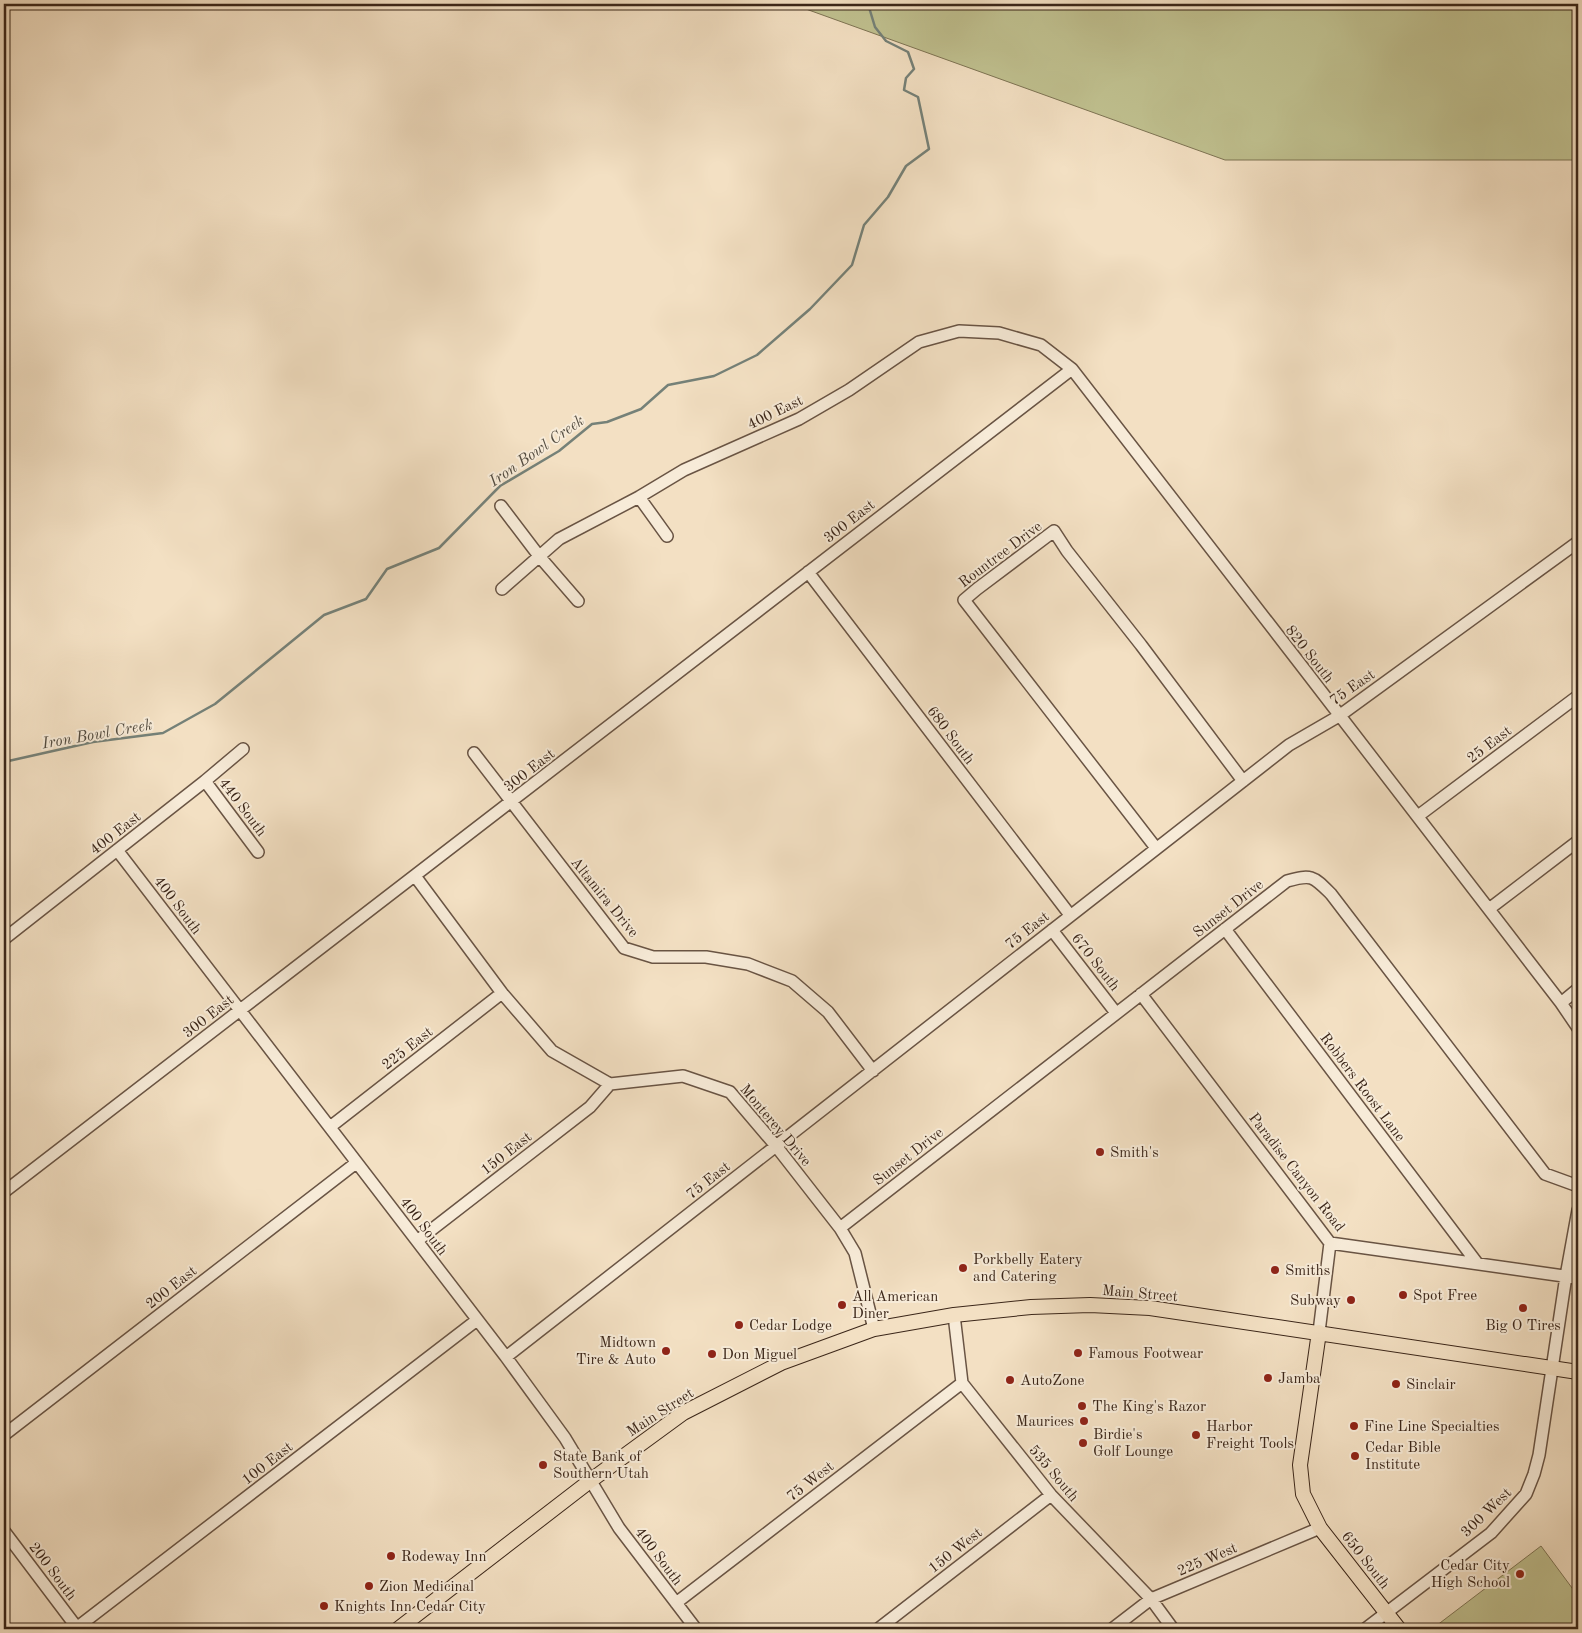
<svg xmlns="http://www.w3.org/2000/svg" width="1582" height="1633" font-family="'Old Standard TT',serif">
  <rect width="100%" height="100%" fill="#f3e0c3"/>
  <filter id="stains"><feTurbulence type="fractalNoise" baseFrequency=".004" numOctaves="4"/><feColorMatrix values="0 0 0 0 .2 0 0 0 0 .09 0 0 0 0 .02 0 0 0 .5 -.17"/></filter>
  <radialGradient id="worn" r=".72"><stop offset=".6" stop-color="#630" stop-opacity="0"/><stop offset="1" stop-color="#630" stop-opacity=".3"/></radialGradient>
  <!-- green -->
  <path fill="#c0c190" stroke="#7e7454" d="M792,4h786v156h-353z
    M1541,1546l37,50v33h-146z"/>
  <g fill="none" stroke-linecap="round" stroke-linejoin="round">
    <!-- stream -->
    <path stroke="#758178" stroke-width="2.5" d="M4,762l89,-20 70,-9 52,-29 109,-89 42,-16 21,-30 52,-21 61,-62 59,-35 33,-27 15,-2 34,-13 27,-24 46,-9 43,-21 53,-46 42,-44 12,-40 24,-28 18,-31 23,-17 -11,-52 -14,-7 2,-12 8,-9 -6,-17 -22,-11 -11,-14 -7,-23"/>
    <defs>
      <path id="minor" d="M639,497l28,39
        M501,506l38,50 39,45
        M808,572l262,343
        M502,589l57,-50 80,-42 45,-27 115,-51 50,-29 70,-48 40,-11 40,2 42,12 31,24c163,212 327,421 489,634l17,25
        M474,753l150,195 29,9h53l42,7 44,17 36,31 45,59
        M205,781l53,71
        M1418,816l160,-120
        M1156,848l-192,-248 13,-11 77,-58 13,20 74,94 102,136
        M117,850l389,507 59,81 54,90 77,101
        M415,876l87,117 50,58 58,33 73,-8 47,16 46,54 64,82 15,25 19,76
        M1489,909l89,-68
        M1225,929l252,334
        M1052,930l64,83
        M4,939l201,-158 38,-32
        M1141,994l189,249 248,35
        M1561,1003l17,-14
        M330,1127l172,-134
        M4,1192l1068,-823
        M840,1228l447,-347c25,-7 26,-5 44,13l214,280 33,12
        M417,1241l173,-134 20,-23
        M954,1315l8,68 89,112 100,104 22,30
        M1319,1332l11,-89
        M506,1357l783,-612 50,-29 239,-174
        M4,1435l352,-272
        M4,1531l74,98
        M676,1603l286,-220
        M75,1629l402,-309
        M878,1629l173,-134
        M1112,1629l39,-30 169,-71
        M1365,1629l126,-96 35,-39 8,-20 5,-19 27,-179 12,-66"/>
      <path id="major" d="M1319,1332l-19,133 3,29 17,34 79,101
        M398,1629l192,-148 93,-68 98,-50 93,-34 80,-14 77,-8 59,-2 60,3 428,64"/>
    </defs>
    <!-- minor casing -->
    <use href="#minor" stroke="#695444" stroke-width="14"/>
    <!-- major casing -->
    <use href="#major" stroke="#3b2619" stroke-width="16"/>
    <!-- minor -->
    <use href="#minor" stroke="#f7ebd8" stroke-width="11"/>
    <!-- major -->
    <use href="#major" stroke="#f3e0c3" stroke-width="14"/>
  </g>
  <!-- markers -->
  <g fill="#8f2418" stroke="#f7ebd8" stroke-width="2">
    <circle cx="1100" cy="1152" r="5"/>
    <circle cx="963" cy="1268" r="5"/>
    <circle cx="1275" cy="1270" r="5"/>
    <circle cx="1403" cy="1295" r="5"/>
    <circle cx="1351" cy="1300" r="5"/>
    <circle cx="842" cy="1305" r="5"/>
    <circle cx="1523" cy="1308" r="5"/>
    <circle cx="739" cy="1325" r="5"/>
    <circle cx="666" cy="1351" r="5"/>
    <circle cx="1078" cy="1353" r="5"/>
    <circle cx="712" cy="1354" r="5"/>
    <circle cx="1268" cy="1378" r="5"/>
    <circle cx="1010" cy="1380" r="5"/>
    <circle cx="1396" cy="1384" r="5"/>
    <circle cx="1082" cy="1406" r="5"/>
    <circle cx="1084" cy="1421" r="5"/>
    <circle cx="1354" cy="1426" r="5"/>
    <circle cx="1196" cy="1435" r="5"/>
    <circle cx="1083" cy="1443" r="5"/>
    <circle cx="1355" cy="1456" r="5"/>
    <circle cx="543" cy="1465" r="5"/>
    <circle cx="391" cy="1556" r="5"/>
    <circle cx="1520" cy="1574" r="5"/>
    <circle cx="369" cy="1586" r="5"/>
    <circle cx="324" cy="1606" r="5"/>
  </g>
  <g text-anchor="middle" stroke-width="4" stroke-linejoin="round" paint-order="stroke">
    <!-- street labels -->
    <g font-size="15" fill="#3b2619" stroke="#f7ebd8">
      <text transform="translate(775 412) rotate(-26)" y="5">400 East</text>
      <text transform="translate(849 521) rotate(-38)" y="5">300 East</text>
      <text transform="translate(1000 554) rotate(-37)" y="5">Rountree Drive</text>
      <text transform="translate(1310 654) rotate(52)" y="5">820 South</text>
      <text transform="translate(1352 687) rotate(-35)" y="5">75 East</text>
      <text transform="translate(951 735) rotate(53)" y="5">680 South</text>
      <text transform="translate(1489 744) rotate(-37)" y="5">25 East</text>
      <text transform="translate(529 770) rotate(-38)" y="5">300 East</text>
      <text transform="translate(243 807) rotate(53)" y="5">440 South</text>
      <text transform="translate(115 833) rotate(-38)" y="5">400 East</text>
      <text transform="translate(605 897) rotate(51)" y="5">Altamira Drive</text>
      <text transform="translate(178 905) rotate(53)" y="5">400 South</text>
      <text transform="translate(1228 908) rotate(-38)" y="5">Sunset Drive</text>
      <text transform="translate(1027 930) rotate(-38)" y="5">75 East</text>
      <text transform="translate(1096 962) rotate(52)" y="5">670 South</text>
      <text transform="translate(208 1016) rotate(-38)" y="5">300 East</text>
      <text transform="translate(407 1048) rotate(-38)" y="5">225 East</text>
      <text transform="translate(1363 1087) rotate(53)" y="5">Robbers Roost Lane</text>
      <text transform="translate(776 1125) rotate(50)" y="5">Monterey Drive</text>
      <text transform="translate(506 1153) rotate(-38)" y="5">150 East</text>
      <text transform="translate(908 1156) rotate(-38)" y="5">Sunset Drive</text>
      <text transform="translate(1297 1172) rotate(52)" y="5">Paradise Canyon Road</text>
      <text transform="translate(708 1180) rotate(-38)" y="5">75 East</text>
      <text transform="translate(424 1226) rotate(53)" y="5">400 South</text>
      <text transform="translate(171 1287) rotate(-38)" y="5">200 East</text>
      <text transform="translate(1140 1293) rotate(5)" y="5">Main Street</text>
      <text transform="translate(660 1412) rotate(-33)" y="5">Main Street</text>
      <text transform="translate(267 1463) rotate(-38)" y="5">100 East</text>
      <text transform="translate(1054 1473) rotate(50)" y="5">535 South</text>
      <text transform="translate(810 1481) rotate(-38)" y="5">75 West</text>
      <text transform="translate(1486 1512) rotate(-44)" y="5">300 West</text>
      <text transform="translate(955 1550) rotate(-38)" y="5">150 West</text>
      <text transform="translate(659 1556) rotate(53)" y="5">400 South</text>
      <text transform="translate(1207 1559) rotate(-23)" y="5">225 West</text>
      <text transform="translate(1366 1560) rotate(52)" y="5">650 South</text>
      <text transform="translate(53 1571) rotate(53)" y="5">200 South</text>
    </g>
    <!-- poi labels -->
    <g font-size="15" fill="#3b2619" stroke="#f7ebd8" text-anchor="start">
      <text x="1110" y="1157">Smith's</text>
      <text x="973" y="1264">Porkbelly Eatery<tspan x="973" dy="17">and Catering</tspan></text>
      <text x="1285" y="1275">Smiths</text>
      <text x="1413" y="1300">Spot Free</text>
      <text x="852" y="1301">All American<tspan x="852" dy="17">Diner</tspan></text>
      <text x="1341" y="1305" text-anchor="end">Subway</text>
      <text x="749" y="1330">Cedar Lodge</text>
      <text x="1523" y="1330" text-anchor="middle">Big O Tires</text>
      <text x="656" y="1347" text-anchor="end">Midtown<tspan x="656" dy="17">Tire &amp; Auto</tspan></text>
      <text x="1088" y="1358">Famous Footwear</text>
      <text x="722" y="1359">Don Miguel</text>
      <text x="1278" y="1383">Jamba</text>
      <text x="1020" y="1385">AutoZone</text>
      <text x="1406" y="1389">Sinclair</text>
      <text x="1092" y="1411">The King's Razor</text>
      <text x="1074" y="1426" text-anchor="end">Maurices</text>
      <text x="1206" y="1431">Harbor<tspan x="1206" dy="17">Freight Tools</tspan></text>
      <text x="1364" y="1431">Fine Line Specialties</text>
      <text x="1093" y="1439">Birdie's<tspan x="1093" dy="17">Golf Lounge</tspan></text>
      <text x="1365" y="1452">Cedar Bible<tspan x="1365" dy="17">Institute</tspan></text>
      <text x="553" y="1461">State Bank of<tspan x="553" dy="17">Southern Utah</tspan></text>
      <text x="401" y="1561">Rodeway Inn</text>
      <text x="1510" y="1570" text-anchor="end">Cedar City<tspan x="1510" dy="17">High School</tspan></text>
      <text x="379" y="1591">Zion Medicinal</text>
      <text x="334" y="1611">Knights Inn Cedar City</text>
    </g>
    <!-- water labels -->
    <g font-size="16" font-style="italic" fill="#534c40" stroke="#f7ebd8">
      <text transform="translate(536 450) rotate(-35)" y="6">Iron Bowl Creek</text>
      <text transform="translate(97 733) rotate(-10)" y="6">Iron Bowl Creek</text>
    </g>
  </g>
  <!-- margin -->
  <rect width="1582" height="1633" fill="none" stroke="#f3e0c3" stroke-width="20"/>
  <rect x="5" y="5" width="1572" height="1623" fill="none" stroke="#3b2619" stroke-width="2.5"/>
  <rect x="10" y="10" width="1562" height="1613" fill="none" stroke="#3b2619"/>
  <rect width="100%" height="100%" filter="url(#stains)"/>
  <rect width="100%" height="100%" fill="url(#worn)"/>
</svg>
